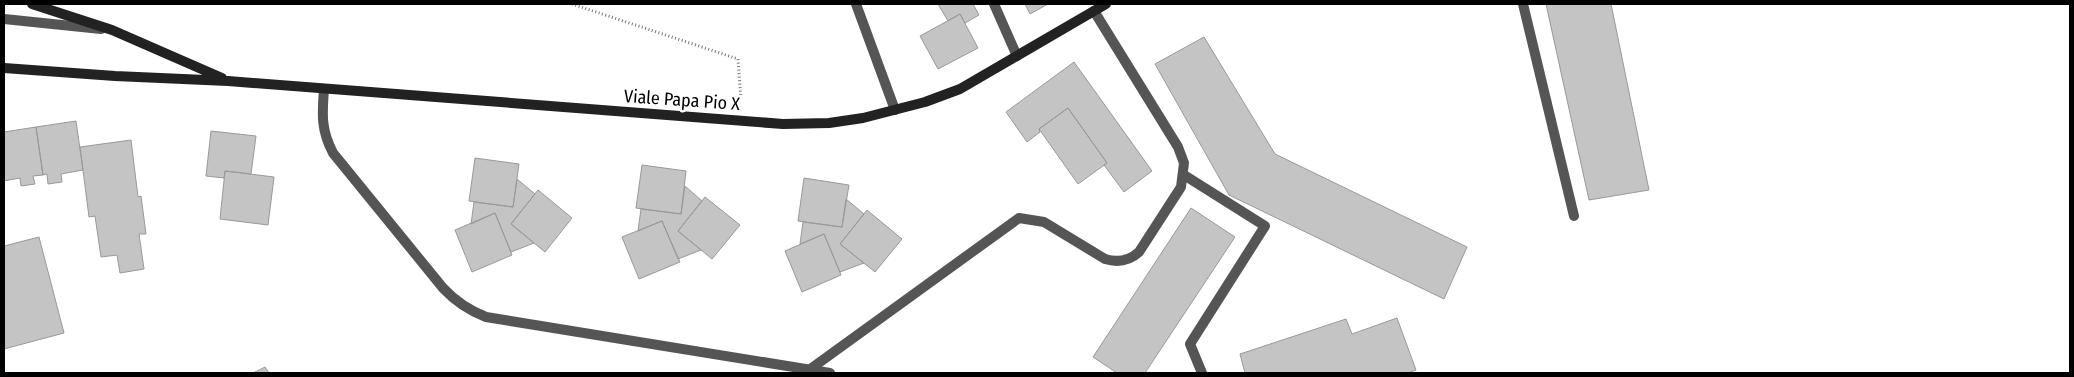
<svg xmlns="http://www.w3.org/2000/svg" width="2074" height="377" font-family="'Fira Sans Condensed',sans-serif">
  <rect width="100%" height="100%" fill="#fff"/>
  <!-- building -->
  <path fill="#c4c4c4" stroke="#999" d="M938,4h35l6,11 -14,8 -5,-9 -12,7z
    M1025,4h23l-18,10z
    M1546,4h65l38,186 -60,10z
    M960,14l18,34 -40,21 -18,-33z
    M1204,37l71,117 192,93 -23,52 -215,-104 -74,-131z
    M1074,62l78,109 -28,21 -20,-27 3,-2 -39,-55 -29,21 1,3 -13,10 -21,-30z
    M1068,108l39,55 -29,21 -39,-55z
    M76,121l7,49 -22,4 1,8 -14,2 -1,-10 -4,1 -7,-48z
    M36,127l7,48 -10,1 2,8 -14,2 -1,-8 -16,3v-49z
    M211,131l45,5 -5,38 -26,-3 -1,7 -18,-2z
    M131,140l7,57 3,-1 5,38h-7l5,35 -24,4 -3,-18 -16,2 -6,-41 -6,1 -9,-70z
    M475,158l44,6 -6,43 -44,-6z
    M642,165l44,6 -5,43 -45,-6z
    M225,171l49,6 -6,48 -48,-6z
    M804,178l45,7 -7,42 -44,-6z
    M517,179l18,15 -24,30 23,19 -23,9 -16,-39 -24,11 3,-22 39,5z
    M685,186l17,15 -24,30 23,19 -23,9 -16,-38 -24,10 3,-22 40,5z
    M538,190l34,28 -27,34 -34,-28z
    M705,197l35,28 -28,34 -34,-28z
    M846,199l18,15 -24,30 24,19 -24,9 -16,-38 -24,10 3,-22 39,5z
    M1191,208l44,29 -90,136h-28l-24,-16z
    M867,210l35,29 -27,33 -35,-28z
    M495,213l17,42 -40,17 -17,-42z
    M662,221l18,41 -41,17 -17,-42z
    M824,234l17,41 -39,17 -17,-41z
    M39,237l25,96 -60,16v-103z
    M1397,318l19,52 -9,3h-162l-5,-19 106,-35 6,15z
    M265,367l4,6h-16z"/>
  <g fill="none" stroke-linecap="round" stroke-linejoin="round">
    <!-- path -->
    <path stroke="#777" stroke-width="3" stroke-dasharray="1 2.5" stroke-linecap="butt" d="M572,4l166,55 3,41"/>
    <!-- lane -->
    <path stroke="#555" stroke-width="10" d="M1523,4l51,212
      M1184,175l81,51 -75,118 12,29"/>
    <!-- street -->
    <path stroke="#555" stroke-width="10" d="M856,4l39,106
      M994,4l23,52
      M4,19l97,10
      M324,89c-2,26 -3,41 9,64l110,135c13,14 25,22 43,29l344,56
      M809,370l210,-152 25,4 61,37c13,4 24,2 34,-7l42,-65 3,-24 -6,-16 -84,-136"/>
    <!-- secondary -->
    <path stroke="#222" stroke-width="10" d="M32,4l80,26 110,48
      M4,68l111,8 113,5 555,43 46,-1 34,-5 62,-16 35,-13 146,-85"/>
  </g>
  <g text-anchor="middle" stroke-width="5" stroke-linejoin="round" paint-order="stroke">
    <!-- street labels -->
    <g font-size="18" fill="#000" stroke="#fff">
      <text transform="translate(682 100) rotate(4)" y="6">Viale Papa Pio X</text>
    </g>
  </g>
  <!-- border -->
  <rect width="2074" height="377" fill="none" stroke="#000000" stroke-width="10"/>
</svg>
